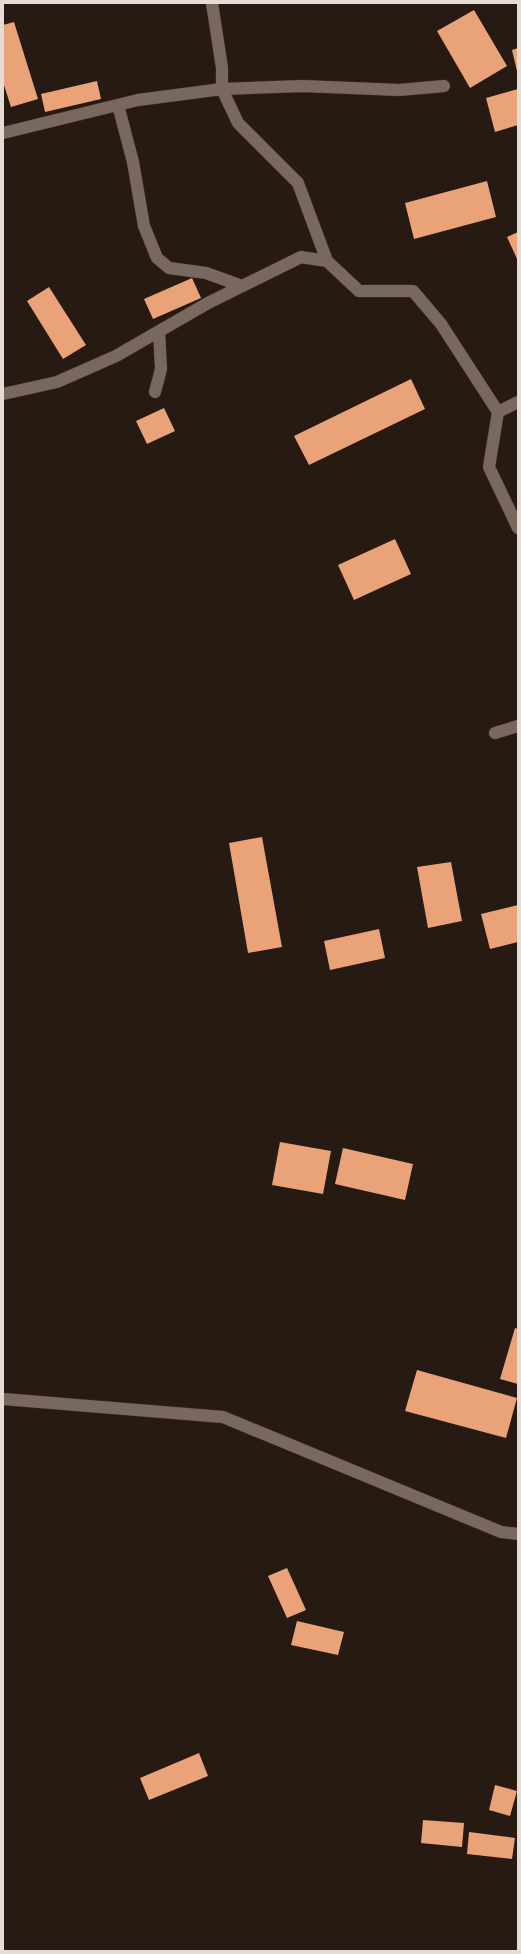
<svg xmlns="http://www.w3.org/2000/svg" width="521" height="1954" font-family="Lato,sans-serif">
  <rect width="100%" height="100%" fill="#271a12"/>
  <!-- building -->
  <path fill="#eaa378" d="M474,10l33,56 -37,22 -33,-57z
    M14,22l24,77 -27,8 -8,-25v-57z
    M518,48v23h-1l-5,-21z
    M97,81l4,18 -56,13 -4,-18z
    M518,89v36l-23,7 -9,-34z
    M487,181l9,36 -82,22 -9,-36z
    M518,232v29l-11,-24z
    M192,278l9,20 -48,21 -9,-20z
    M49,287l37,58 -23,14 -36,-58z
    M411,379l14,30 -116,56 -15,-29z
    M164,408l11,23 -28,13 -11,-23z
    M395,539l16,35 -57,26 -16,-35z
    M262,837l20,110 -34,6 -19,-110z
    M451,862l11,59 -34,7 -11,-61z
    M518,905v37l-28,7 -9,-35z
    M379,929l6,29 -55,12 -6,-29z
    M280,1142l51,9 -8,43 -51,-9z
    M343,1148l70,16 -8,36 -70,-16z
    M515,1328l3,1v55l-18,-5z
    M417,1370l100,28 -11,40 -101,-27z
    M287,1568l19,42 -19,8 -19,-42z
    M297,1621l47,11 -6,23 -47,-10z
    M199,1753l9,23 -59,24 -9,-22z
    M495,1785l22,6 -7,25 -21,-6z
    M423,1820l41,3 -2,24 -41,-4z
    M469,1832l46,6 -3,21 -45,-5z"/>
  <g fill="none" stroke-linecap="round" stroke-linejoin="round">
    <defs>
      <path id="minor" d="M212,3l10,65v21l16,34 60,60 29,78 32,30h54l28,33 57,88
        M118,105l15,57 11,64 13,32 12,10 37,5 36,13
        M3,133l135,-33 84,-11 81,-3 96,4 45,-4
        M155,392l6,-23 -2,-38
        M3,394l54,-12 59,-26 92,-53 93,-46 26,4
        M518,402l-20,10 -9,55 29,61
        M495,733l23,-7
        M3,1399l220,18 278,115 17,2"/>
    </defs>
    <!-- minor casing -->
    <use href="#minor" stroke="#3f3430" stroke-width="13"/>
    <!-- minor -->
    <use href="#minor" stroke="#79685e" stroke-width="12"/>
  </g>
  <!-- border -->
  <rect width="521" height="1954" fill="none" stroke="#e5dcd6" stroke-width="8"/>
</svg>
